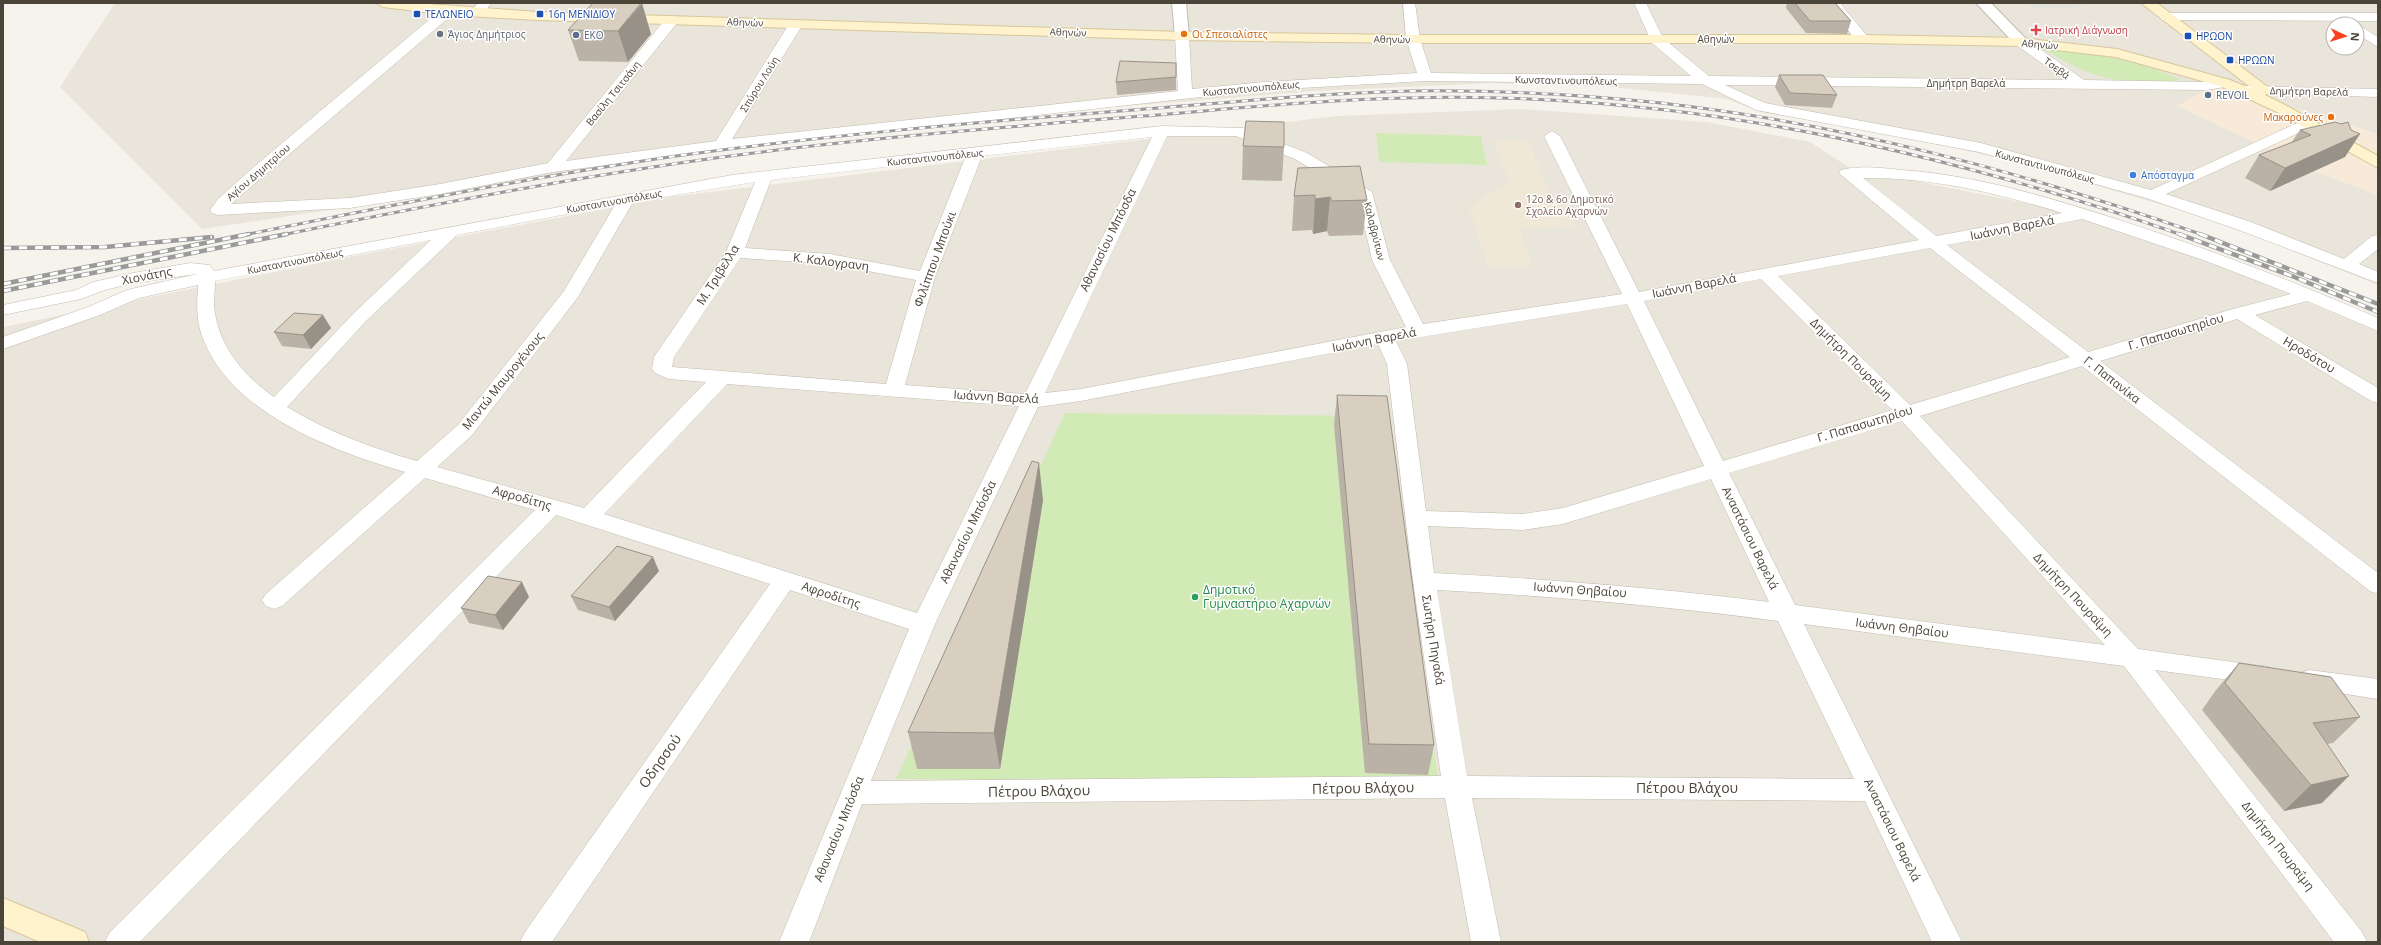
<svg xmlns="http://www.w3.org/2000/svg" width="2381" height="945" font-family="'Open Sans',sans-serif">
  <rect width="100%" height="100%" fill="#f6f3ec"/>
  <!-- residential -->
  <path fill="#eae5da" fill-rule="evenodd" d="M115,3h2263v131l-163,-50 100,87 63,24v90l-158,-63 -190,-56 -128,-31 -139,-22 -36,-14 -115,-12 -118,-4 -179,8 -213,17 -377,39 -335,54 -188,28 -142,-142zM2333,24h24v24h-24z
    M1521,109l186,13 103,20 54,35h32l154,31 164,55 164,69v610h-2375v-615l341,-69 325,-61 668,-81z"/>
  <!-- commercial -->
  <path fill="#f7ead8" d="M2215,84l163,50v61l-63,-24 -138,-65z"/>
  <!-- education -->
  <path fill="#efe8d6" d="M1493,140h35l25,63 10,-2 12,26 -55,2 12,38h-44l-19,-60 40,-26z"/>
  <!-- green -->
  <path fill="#d2eab5" d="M2047,49c46,3 92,11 134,31 -31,6 -74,2 -103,-12 -11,-5 -22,-12 -32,-18z
    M1376,133l105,3 6,29 -108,-3z
    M1065,413l318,3 56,368 -543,-5z"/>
  <!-- parking -->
  <path fill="#e5e3e0" d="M2030,3h47l7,4 -50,1z"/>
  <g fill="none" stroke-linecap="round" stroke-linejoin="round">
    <defs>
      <path id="minor" d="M478,3h13l-9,12h-10l-2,-3z
        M1403,3h12l5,36 11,34 260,3 -39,-33 -18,-40h12l17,35 46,38 357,4 -50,-35 -2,-3 7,-4 5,1 58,41 123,2 23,-2 2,3 -2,3 -23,4 -482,-5 40,18 216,40 170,47 153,-70h10l3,3 -3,3 -148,68 85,28 93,37 28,-23 6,-1v14l-19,15 19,8v11l-139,-53 -93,-32 -167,-46 -223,-42 -54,-26 -277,-3 -161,9 -543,60 -168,22 -113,22 -90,14 -132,7 -6,-2 -2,-3 8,-11 37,-33 188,-158h10l2,3 -2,3 -222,190 119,-6 90,-14 108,-21 119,-146 5,-1 7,4 -2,3 -111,138 150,-20 73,-117 7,-4 7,4 -71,115 446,-48 -3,-55 7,-4 7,4 3,53 72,-7 153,-9 -11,-34z
        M1827,3h13l27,33 2,3 -2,3h-10z
        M2167,13h211v8l-216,-1 -2,-3 2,-3z
        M2357,24l21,13v10l-21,-13z
        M2243,86l135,3v8l-140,-4 -2,-3 2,-3z
        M1162,126l81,2 64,25 65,39 18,68 33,64 199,-30 -78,-158 8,-5 8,5 79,156 280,-52 -80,-67 2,-3c19,-5 42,-2 61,0 72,5 142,26 211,48 90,29 178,62 265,100v13l-71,-30 -52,14 123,73v15l-7,-2 -134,-82 -137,42 278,212v21l-8,-3 -288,-225 -162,50 218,233 131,18 3,7 -3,7 -9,3 -105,-14 207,262 5,10h-33l-210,-276 -320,-42 158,318h-30l-67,-141 -393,-3 29,144h-30l-26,-144 -583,6 -53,138h-30l130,-313 -119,-39 -238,352h-32l5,-10 245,-348 -214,-69 -416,427h-35l5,-10 425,-422 -110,-32 -143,128 -8,3 -8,-3 -4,-6 4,-6 139,-122c-73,-21 -178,-60 -204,-139 -5,-16 -4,-31 -3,-48l-59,13 -39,17 -97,34v-12l85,-30 39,-17 70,-16 -64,9 -28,7 -24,9 -78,16v-10l73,-15 17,-8 40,-9 57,-10 20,2 4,6 518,-96zM1167,136h69l59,23 63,38 14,63 34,67 -325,62 -36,4zM1152,137l-127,257 -120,-9 30,-108 47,-121zM965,158l-45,113 -90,-17 -85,-6 26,-68zM1863,178c68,-1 134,15 199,35l-126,23zM755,182l-29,70 -72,105 -2,12 3,4 14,6 37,3 -122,126 -147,-41 35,-32 106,-138 55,-95zM615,205l-51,86 -106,134 -41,36c-46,-13 -88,-29 -130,-54l79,-86 91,-86zM2082,219l124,42 85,33 -58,15 -145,43 -141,-107zM431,240l-77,73 -80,84c-31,-22 -56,-51 -60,-91 0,-8 1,-16 1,-25zM1930,248l140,109 -160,48 -132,-129zM740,258l90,6 86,16 -30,104 -214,-17 2,-10zM1761,279l131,131 -169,51 -79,-160zM1627,304l77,162 -141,42 -40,6 -97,-3 -19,-147 -11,-23zM1378,344l9,20 26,217 28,195 -570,5 64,-157 103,-217 43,-6zM727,384l292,22 -102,207 -313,-99zM1902,421l203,224 -310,-40 -66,-132zM1711,479l58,123c-111,-14 -222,-23 -335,-29l-6,-47 95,4 40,-6zM1437,590c115,6 228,16 341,31l76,158 -387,-3z
        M2309,670l69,9v20l-78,-12 -3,-7 3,-7z"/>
      <path id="tertiary" d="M1172,3h14l3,33 -2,3 -5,1 -7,-4z
        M1976,3h15l35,36 2,3 -2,3h-10z"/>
      <path id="secondary" d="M376,3h40l121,9 645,20 231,3h449l159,3 96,11 113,31 24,10 -113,-87h16l112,85 3,3 -7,4 22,11 91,50v12l-101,-56 -57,-26 -104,-29 -95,-11 -159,-3h-449l-231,-3 -645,-20 -89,-5 -65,-8z
        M3,898l82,34 4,10h-49l-37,-16z"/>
    </defs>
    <!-- minor casing -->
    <use href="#minor" stroke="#c2bbae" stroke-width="1"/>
    <!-- tertiary casing -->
    <use href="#tertiary" stroke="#c2bbae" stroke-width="2"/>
    <!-- secondary casing -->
    <use href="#secondary" stroke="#d6c79b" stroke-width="2"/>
    <!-- minor -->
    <use href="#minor" fill="#fff" fill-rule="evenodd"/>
    <!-- tertiary -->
    <use href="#tertiary" fill="#fff" fill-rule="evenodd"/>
    <!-- secondary -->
    <use href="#secondary" fill="#fff3cd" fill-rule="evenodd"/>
    <defs>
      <path id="rail-far1" d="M244,235c144,-29 288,-58 432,-79 152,-21 304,-34 457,-46 93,-7 186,-17 279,-19 83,-1 166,3 249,12 186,21 365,70 542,132
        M282,235c148,-30 298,-59 448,-79 137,-18 276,-29 414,-40 87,-7 174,-16 261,-18 87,-3 174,2 261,12 177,21 348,66 516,125"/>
      <path id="rail" d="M2179,234l113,42 86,36
        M2200,234l178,70
        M3,248l102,-1 107,-10
        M3,284l246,-50
        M3,291l284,-57"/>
    </defs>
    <!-- rail-far1 casing -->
    <use href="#rail-far1" stroke="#9a9a9a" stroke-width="3"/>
    <!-- rail casing -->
    <use href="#rail" stroke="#9a9a9a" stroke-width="4.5"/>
    <!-- rail-far1 -->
    <use href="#rail-far1" stroke="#fff" stroke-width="2" stroke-dasharray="6" stroke-linecap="butt"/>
    <!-- rail -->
    <use href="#rail" stroke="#fff" stroke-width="3" stroke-dasharray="8" stroke-linecap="butt"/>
  </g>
  <!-- wall -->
  <path fill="#bab2a6" d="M593,3l58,31 -23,28 -49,-1 -11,-31z
    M1787,3h48l16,18 -4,13 -41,-1 -20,-25z
    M1779,75l58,20 -5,13 -47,-3 -10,-18z
    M1176,77v13l-59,5 -1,-13z
    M2300,130h51l-6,27 -75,34 -25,-13 14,-23 32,-12z
    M1243,146l41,1 -2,34 -40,-1z
    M1298,168l69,32 -4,35 -34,1 -2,-5 -14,3 -1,-4 -20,1 2,-35z
    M331,328l-20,21 -29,-3 -8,-14z
    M1337,395l97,350 -6,30 -63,-2 -31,-348z
    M1043,500l-43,269h-83l-9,-37z
    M659,571l-44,50 -37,-11 -7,-14z
    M529,597l-26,33 -34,-7 -8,-15z
    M2239,663l121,54 -27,26 -6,1 -5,59 -38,8 -82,-101 14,-20z"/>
  <!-- shaded-wall -->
  <path fill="#979187" d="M642,3l9,31 -23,28 -10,-31z
    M2360,134l-15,23 -75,34 15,-23z
    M1330,197l-3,34 -14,3 2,-35z
    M323,315l8,13 -20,21 -8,-14z
    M1039,463l4,37 -43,269 -6,-36z
    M653,557l6,14 -44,50 -6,-14z
    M522,582l7,15 -26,33 -8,-15z
    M2349,776l-27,27 -38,8 27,-26z"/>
  <!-- building -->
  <path fill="#d8cfc1" stroke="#979187" d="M593,3h48l-23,28 -50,-1z
    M1795,3h40l16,18h-41z
    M1120,61l56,2v14l-60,5z
    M1779,75h44l14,20 -47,-2z
    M1246,121l38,1v25l-41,-1z
    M2335,122l6,2 7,-2 3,8 9,4 -75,34 -26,-13 52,-20 -11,-5z
    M1360,166l7,34 -35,1 -2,-4 -15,2v-4l-21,1 4,-28z
    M294,313l29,2 -20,20 -29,-3z
    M1337,395l50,1 47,349 -65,-1z
    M1032,461l7,2 -45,270 -86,-1z
    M617,546l36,11 -44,50 -38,-11z
    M488,576l34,6 -27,33 -34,-7z
    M2239,663l92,14 29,40 -47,6 36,53 -38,9 -86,-102z"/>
  <!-- markers -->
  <g fill="#1a4fb4" stroke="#fff" stroke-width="1.5">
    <rect x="413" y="10" width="8" height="8" rx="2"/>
    <rect x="536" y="10" width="8" height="8" rx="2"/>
    <rect x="2184" y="32" width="8" height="8" rx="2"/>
    <rect x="2226" y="56" width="8" height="8" rx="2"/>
  </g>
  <path fill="#e0444e" stroke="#fff" stroke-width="1.5" d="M2034 24h4v4h4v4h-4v4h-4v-4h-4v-4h4z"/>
  <circle fill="#6b7280" stroke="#fff" stroke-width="1.5" cx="440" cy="34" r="4"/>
  <g fill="#e8710a" stroke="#fff" stroke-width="1.5">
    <circle cx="1184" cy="34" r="4"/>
    <circle cx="2331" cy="117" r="4"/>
  </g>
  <g fill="#5c6f8a" stroke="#fff" stroke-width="1.5">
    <circle cx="576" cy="35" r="4"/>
    <circle cx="2208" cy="95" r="4"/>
  </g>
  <circle fill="#3f7fe0" stroke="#fff" stroke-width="1.5" cx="2133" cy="175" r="4"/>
  <circle fill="#8d6e63" stroke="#fff" stroke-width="1.5" cx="1518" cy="205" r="4"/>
  <circle fill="#2e9e5b" stroke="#fff" stroke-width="1.5" cx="1195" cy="597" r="4"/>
  <g text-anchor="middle" stroke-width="3" stroke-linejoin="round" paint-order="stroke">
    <!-- far-transit labels -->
    <g font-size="10" fill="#164399" stroke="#fff" text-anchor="start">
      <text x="425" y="18">ΤΕΛΩΝΕΙΟ</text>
      <text x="548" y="18">16η ΜΕΝΙΔΙΟΥ</text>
      <text x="2196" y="40">ΗΡΩΟΝ</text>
      <text x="2238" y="64">ΗΡΩΩΝ</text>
    </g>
    <!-- far-street labels -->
    <g font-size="10" fill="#4b4439" stroke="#fff">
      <text transform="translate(745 22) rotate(2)" y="4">Αθηνών</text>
      <text transform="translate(1068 32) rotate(2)" y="4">Αθηνών</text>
      <text transform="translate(1392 39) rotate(1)" y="4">Αθηνών</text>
      <text x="1716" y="43">Αθηνών</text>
      <text transform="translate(2040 44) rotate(5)" y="4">Αθηνών</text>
      <text transform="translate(2057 68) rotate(36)" y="4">Τσεβά</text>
      <text transform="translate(1566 80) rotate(1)" y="4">Κωνσταντινουπόλεως</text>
      <text x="1966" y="87">Δημήτρη Βαρελά</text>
      <text transform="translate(759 84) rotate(-58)" y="4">Σπύρου Λούη</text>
      <text transform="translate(1251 88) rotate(-5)" y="4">Κωσταντινουπόλεως</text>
      <text transform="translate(2309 91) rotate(1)" y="4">Δημήτρη Βαρελά</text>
      <text transform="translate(613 93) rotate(-51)" y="4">Βασίλη Τσιτσάνη</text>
      <text transform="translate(935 157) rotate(-6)" y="4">Κωσταντινουπόλεως</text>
      <text transform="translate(2045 166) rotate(15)" y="4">Κωνσταντινουπόλεως</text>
      <text transform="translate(258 172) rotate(-41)" y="4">Αγίου Δημητρίου</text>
      <text transform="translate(614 201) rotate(-10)" y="4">Κωσταντινουπόλεως</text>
      <text transform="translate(1375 231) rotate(76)" y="4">Καλαβρύτων</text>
      <text transform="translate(295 261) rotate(-11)" y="4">Κωσταντινουπόλεως</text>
    </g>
    <!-- far-health labels -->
    <g font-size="10" fill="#be3a42" stroke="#fff" text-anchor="start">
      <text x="2045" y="34">Ιατρική Διάγνωση</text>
    </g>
    <!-- far-worship labels -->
    <g font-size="10" fill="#5b616d" stroke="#fff" text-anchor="start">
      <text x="448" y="38">Άγιος Δημήτριος</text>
    </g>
    <!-- far-food labels -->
    <g font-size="10" fill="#c56008" stroke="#fff" text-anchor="start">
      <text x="1192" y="38">Οι Σπεσιαλίστες</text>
      <text x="2323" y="121" text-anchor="end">Μακαρούνες</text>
    </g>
    <!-- far-service labels -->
    <g font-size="10" fill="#4e5e75" stroke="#fff" text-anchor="start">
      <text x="584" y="39">EKO</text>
      <text x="2216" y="99">REVOIL</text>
    </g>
    <!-- far-shop labels -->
    <g font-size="10" fill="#366cbe" stroke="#fff" text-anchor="start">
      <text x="2141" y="179">Απόσταγμα</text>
    </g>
    <!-- far-education labels -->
    <g font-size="10" fill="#785e54" stroke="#fff" text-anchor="start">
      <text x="1526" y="203">12ο &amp; 6ο Δημοτικό<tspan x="1526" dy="12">Σχολείο Αχαρνών</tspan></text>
    </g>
    <!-- street labels -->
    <g font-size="12" fill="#4b4439" stroke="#fff">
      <text transform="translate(2012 228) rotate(-11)" y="4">Ιωάννη Βαρελά</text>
      <text transform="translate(1108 240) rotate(-64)" y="4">Αθανασίου Μπόσδα</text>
      <text transform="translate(935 259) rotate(-70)" y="4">Φιλίππου Μπούκι</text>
      <text transform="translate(831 262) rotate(7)" y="4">Κ. Καλογρανη</text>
      <text transform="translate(718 275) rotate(-58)" y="4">Μ. Τριβελλα</text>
      <text transform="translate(147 276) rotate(-11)" y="4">Χιονάτης</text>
      <text transform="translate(1694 286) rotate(-11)" y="4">Ιωάννη Βαρελά</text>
      <text transform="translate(2176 332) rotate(-17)" y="4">Γ. Παπασωτηρίου</text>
      <text transform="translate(1374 340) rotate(-11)" y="4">Ιωάννη Βαρελά</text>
      <text transform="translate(2309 355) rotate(31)" y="4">Ηροδότου</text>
      <text transform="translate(1851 359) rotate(45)" y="4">Δημήτρη Πουραΐμη</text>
      <text transform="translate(2112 380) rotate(38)" y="4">Γ. Παπανίκα</text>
      <text transform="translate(503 381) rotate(-51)" y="4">Μαντώ Μαυρογένους</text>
      <text transform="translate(996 397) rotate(3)" y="4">Ιωάννη Βαρελά</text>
      <text transform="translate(1865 424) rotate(-17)" y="4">Γ. Παπασωτηρίου</text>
      <text transform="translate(522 498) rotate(16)" y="4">Αφροδίτης</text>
      <text transform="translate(968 532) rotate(-64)" y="4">Αθανασίου Μπόσδα</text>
      <text transform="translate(1750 538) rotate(64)" y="4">Αναστάσιου Βαρελά</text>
      <text transform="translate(1580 590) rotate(4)" y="4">Ιωάννη Θηβαίου</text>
      <text transform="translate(831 595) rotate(18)" y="4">Αφροδίτης</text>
      <text transform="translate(2073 595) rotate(47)" y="4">Δημήτρη Πουραΐμη</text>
      <text transform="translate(1902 628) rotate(7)" y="4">Ιωάννη Θηβαίου</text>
      <text transform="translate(1433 640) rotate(81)" y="4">Σωτήρη Πηγαδά</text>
      <text transform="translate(839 829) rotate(-68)" y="4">Αθανασίου Μπόσδα</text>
      <text transform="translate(1892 830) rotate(64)" y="4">Αναστάσιου Βαρελά</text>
      <text transform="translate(2278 846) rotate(52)" y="4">Δημήτρη Πουραΐμη</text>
    </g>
    <!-- leisure labels -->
    <g font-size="12" fill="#27864d" stroke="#fff" text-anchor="start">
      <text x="1203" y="594">Δημοτικό<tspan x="1203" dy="14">Γυμναστήριο Αχαρνών</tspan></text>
    </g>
    <!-- near-street labels -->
    <g font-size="14" fill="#4b4439" stroke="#fff">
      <text transform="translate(660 761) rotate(-55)" y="5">Οδησσού</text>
      <text transform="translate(1363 788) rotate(-1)" y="5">Πέτρου Βλάχου</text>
      <text x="1687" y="793">Πέτρου Βλάχου</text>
      <text transform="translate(1039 791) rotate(-1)" y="5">Πέτρου Βλάχου</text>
    </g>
  </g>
  <!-- border -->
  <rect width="2381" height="945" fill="none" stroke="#4b4439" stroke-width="8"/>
  <!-- north arrow -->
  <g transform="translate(2345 36) rotate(94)"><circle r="19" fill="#ffffff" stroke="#b7b4b0"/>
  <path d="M0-3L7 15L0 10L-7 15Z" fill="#fc3f1d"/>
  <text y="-6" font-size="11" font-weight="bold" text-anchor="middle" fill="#4b4439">N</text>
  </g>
</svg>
